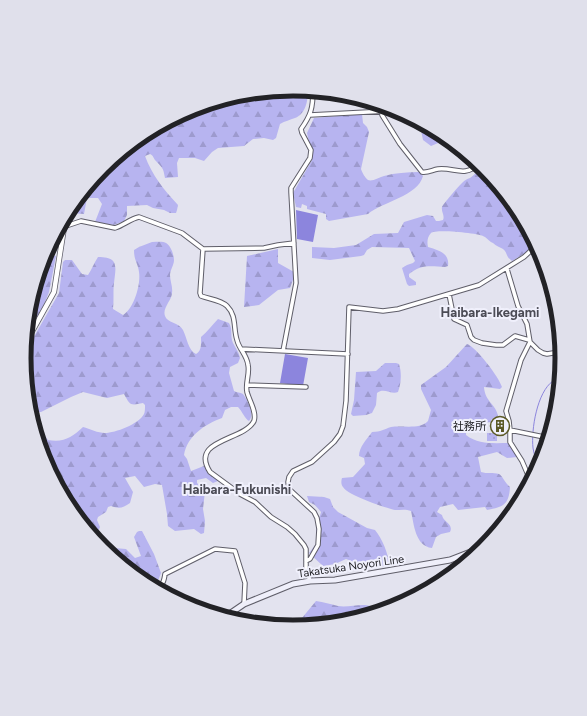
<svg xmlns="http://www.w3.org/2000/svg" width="587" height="716" font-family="Figtree,'Noto Sans JP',sans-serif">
  <defs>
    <pattern id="green-dots" width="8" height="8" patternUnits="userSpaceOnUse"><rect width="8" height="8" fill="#b7b4f0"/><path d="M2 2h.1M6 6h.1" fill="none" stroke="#9d9ace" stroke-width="1.8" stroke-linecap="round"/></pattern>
    <pattern id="forest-firs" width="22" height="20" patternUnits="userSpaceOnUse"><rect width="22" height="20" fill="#b7b4f0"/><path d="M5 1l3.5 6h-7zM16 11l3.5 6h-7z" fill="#9d9ace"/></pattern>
  </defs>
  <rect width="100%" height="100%" fill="#e3e3ef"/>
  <!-- green -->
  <path fill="url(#green-dots)" d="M497,433v8h-10v-8z"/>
  <!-- forest -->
  <path fill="url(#forest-firs)" d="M294,89l14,1c0,10 -2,24 -13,28 -5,2 -10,3 -15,6l-4,14 -3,2 -9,-2 -11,1 -9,7 -26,2 -6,4 -8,9 -9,-3h-16l-2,5 1,14 -13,1c-2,-11 -2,-9 -9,-17 -3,-3 -2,-5 -6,-7l-5,2c7,19 19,34 33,49l-1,5 -1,3h-6l-6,-3 -11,-2 -6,-3 -20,1v9l-3,6 -10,4 -19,-3 7,-18 -4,-6h-11l-3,16 -13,-1 5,-13 27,-33 41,-33 47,-25 50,-15z
    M362,114l1,9 4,4 2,5 -8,37c1,3 4,9 7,11 4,2 12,-3 16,-4 11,-3 23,-4 35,-4l4,4c-5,20 -41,26 -55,38l-39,7 -3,-2v-5l-19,-5v-3l-5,-2 -1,4 -5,-1 -3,-14 19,-33v-3l-5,-24 7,-15z
    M419,121l24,13 4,3 -4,4 -12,5 -8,-6z
    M483,168l12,13 23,27 17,32 -4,10 -19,11c-7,-5 -4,-8 -9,-12 -3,-2 -7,-3 -10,-6 -3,-1 -5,-4 -8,-6 -6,-4 -49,-8 -54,-4 -4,4 -4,10 -3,14 10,3 22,6 20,19l-3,1c-14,-1 -24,-3 -36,7v3l7,5v3l-7,1 -2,-2 -5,-16 5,-3 6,-2 2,-2 -6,-13 -37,-1 -5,3 -3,5 -3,1 -31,4 -18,-2v-11l22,1 22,-3 18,-11 24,-1 6,-11 23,-7 6,1 3,5h3l4,-1c2,-5 -2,-8 -1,-13 1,-3 17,-21 20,-24 3,-3 5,-4 8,-5 5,-3 7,-8 13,-10z
    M152,242c11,0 15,-2 20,9 1,3 2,6 2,9 0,5 -4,10 -4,15 0,6 3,12 2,18 0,7 -10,15 -7,23 2,7 14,6 18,14 4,8 5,20 13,24 6,-3 5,-11 5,-17 6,-5 11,-12 17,-18l11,4c4,7 1,13 4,20 3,6 6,9 7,15l-2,5 -8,4 -1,6 5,18c3,2 6,1 9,3 5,7 12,20 6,27 -4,-2 -7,-10 -11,-14h-7l-6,3 -3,8c-17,6 -35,18 -38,37l3,4 4,12 13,-5 14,15 -5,2 -7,-5 -9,2v3l8,8 -2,18 2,12 -1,12 -3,1 -7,-5 -19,2 -7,-5 -1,-12 -5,-29 -7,-1 -11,3 -9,-11 -10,2 8,14 -3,11c-7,5 -11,6 -19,3l-3,1 -2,5 -8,5 -1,3 3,7 -5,12 -26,-31 -25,-47 -8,-28 3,-1 5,3 4,5c16,3 24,-3 35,-13 7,2 15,6 22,6 10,0 34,-9 39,-19 1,-2 1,-6 1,-9l-2,-2c-13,3 -13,2 -19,-9l-17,4 -24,-6 -12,5 -30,15h-11l-6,-58 35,-61 4,-31 2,-2h7l10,14 6,1c4,-6 6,-12 10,-18 21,0 18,9 16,26 -1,8 0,17 -1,26l10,6c11,-6 18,-31 16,-43 -1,-9 -5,-11 -5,-22l5,-3z
    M278,249v14l16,9v5l-4,11 -12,2 -19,15 -15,2 3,-51z
    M48,254l8,2 -7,36 -10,26 -13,19 3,-32 16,-50z
    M467,344c9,3 32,33 35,43l-2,2 -16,-2c1,15 12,17 14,29l-7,4v2l-25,2v11c13,10 28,8 44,8l7,14 -10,1 -10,-6 -19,5 3,15c6,2 12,0 18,2 3,1 6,9 11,13 -1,17 -6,20 -23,23l-2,-3 -27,3 -5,-6 -13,3 -3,5 5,3c1,7 12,9 8,17l-9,2 -5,3 -4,11c-17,-2 -18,-24 -21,-37 -5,-2 -10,-1 -16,-1 -9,-2 -48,-15 -52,-23 -2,-2 -2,-6 -1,-9l11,-1 12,-13 -1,-6 -5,-2c0,-9 8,-17 13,-24 9,0 12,-3 19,-5 12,-2 28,3 37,-6l3,-11 -10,-21v-4l25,-18z
    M385,363h11l3,1c3,9 2,20 -1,28 -7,3 -14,-5 -21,1l-1,12 -4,8 -6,2 -13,1 -2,-2 3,-14 2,-28 20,-1z
    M307,496l17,1 6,2 3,8 5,5 29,16 8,2c7,8 14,25 14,35l-18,3 -25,-9 -11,5 -12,2 -14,-13 7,-9v-14l5,-18 -6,-7 -6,-3z
    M139,531h3l12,23 7,19 -3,8 -11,3 -38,-30 5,-6 12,1 9,9 6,-2 -7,-19 3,-5z
    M316,601c8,1 14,3 22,5 12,2 24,-4 35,1l1,7 -28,8 -49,5v-3z"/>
  <!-- water -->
  <path fill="#8c85dd" d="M296,210l22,5 -5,27 -16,-3z
    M285,354l23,4 -5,28 -23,-3z"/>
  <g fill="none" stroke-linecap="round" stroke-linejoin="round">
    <!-- stream -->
    <path stroke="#8c85dd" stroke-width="1" d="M538,469c-1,-7 -4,-14 -5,-21 -2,-18 4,-56 20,-67 3,-1 6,-2 8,-4"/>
    <defs>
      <path id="minor" d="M382,112v3l18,29 22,28c6,1 10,-2 16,-3 16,-2 26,9 41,-5
        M310,115l77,-4 8,-2
        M60,227h3l18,-6 34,7c9,-3 15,-9 24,-11l43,16 21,16 61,-1 14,-3 16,-2
        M203,249l-3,44 1,3c8,3 20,4 26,10 10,10 6,22 10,34 2,9 10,15 11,25 2,9 -3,18 -1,27 2,8 10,20 7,29 -10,20 -65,18 -44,51l30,22 15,8 16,15 16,10 8,7 9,11 2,4v20l4,12
        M507,269l11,37 9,18 3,18 8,8 5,3 4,1 12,-2 3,1
        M449,294l5,25 13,6 4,12 3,3 8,3 14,2h7l12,-9 14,4
        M530,342l-9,18 -15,51 3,10 1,9 39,8
        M241,349l107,5
        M283,351l13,-68 -5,-91v-4l19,-30 1,-8 -9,-17 -1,-4c10,-14 12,-21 12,-39
        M247,385l59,2
        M510,430v12l12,19 9,21
        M514,513c0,-10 5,-15 12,-20
        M306,561l4,-2 8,-14 1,-16 -2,-11 -3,-6 -25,-23 -1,-7 1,-5 4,-6 19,-9 22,-20 6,-8 3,-8 3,-25 3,-94 34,4 15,-2 81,-24 45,-28 13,-12
        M155,588c8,-2 9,-7 10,-14l50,-25 20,2 10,32 -1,21
        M233,620l1,-9"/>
      <path id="tertiary" d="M25,344l29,-52 12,-77"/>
      <path id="secondary" d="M225,617l19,-13 49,-20 17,-3 25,-1 115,-20 36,-14"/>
    </defs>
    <!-- minor casing -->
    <use href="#minor" stroke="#5f5e69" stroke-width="5.5"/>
    <!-- tertiary casing -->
    <use href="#tertiary" stroke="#5f5e69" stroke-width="6"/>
    <!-- secondary casing -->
    <use href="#secondary" stroke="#5f5e69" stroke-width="7"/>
    <!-- minor -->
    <use href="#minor" stroke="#fff" stroke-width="3.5"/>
    <!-- tertiary -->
    <use href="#tertiary" stroke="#fff" stroke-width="4.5"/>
    <!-- secondary -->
    <use href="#secondary" stroke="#efeffa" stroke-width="5"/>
  </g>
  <!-- icons -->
  <defs>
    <symbol id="building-ring" viewBox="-11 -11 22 22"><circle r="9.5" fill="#f0f0fc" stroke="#5c5a26" stroke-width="1.5"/><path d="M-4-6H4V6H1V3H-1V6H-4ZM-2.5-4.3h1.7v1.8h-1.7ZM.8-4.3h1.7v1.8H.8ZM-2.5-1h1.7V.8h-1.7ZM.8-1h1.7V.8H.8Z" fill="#5c5a26"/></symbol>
  </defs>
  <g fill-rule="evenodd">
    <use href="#building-ring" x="489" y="415" width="22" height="22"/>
  </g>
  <g text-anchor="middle" stroke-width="4" stroke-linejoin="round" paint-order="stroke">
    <!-- poi labels -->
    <g font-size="11" fill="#222226" stroke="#f0f0fc" text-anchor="end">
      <text x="486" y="430">社務所</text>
    </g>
    <!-- street labels -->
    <g font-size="11" fill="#222226" stroke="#f0f0fc">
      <text transform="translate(351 566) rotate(-8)" y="4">Takatsuka Noyori Line</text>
    </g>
    <!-- quarter labels -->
    <g font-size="13" font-weight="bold" fill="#4c4c56" stroke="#f0f0fc">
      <text x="490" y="317">Haibara-Ikegami</text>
      <text x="237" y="494">Haibara-Fukunishi</text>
    </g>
  </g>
  <!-- crop -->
  <path d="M0 0H587V716H0ZM31 358a262 262 0 1 1 524 0a262 262 0 1 1-524 0Z" fill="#e0e0eb" fill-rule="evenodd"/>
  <path fill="none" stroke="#222226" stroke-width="5" d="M31 358a262 262 0 1 1 524 0a262 262 0 1 1-524 0Z"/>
</svg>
